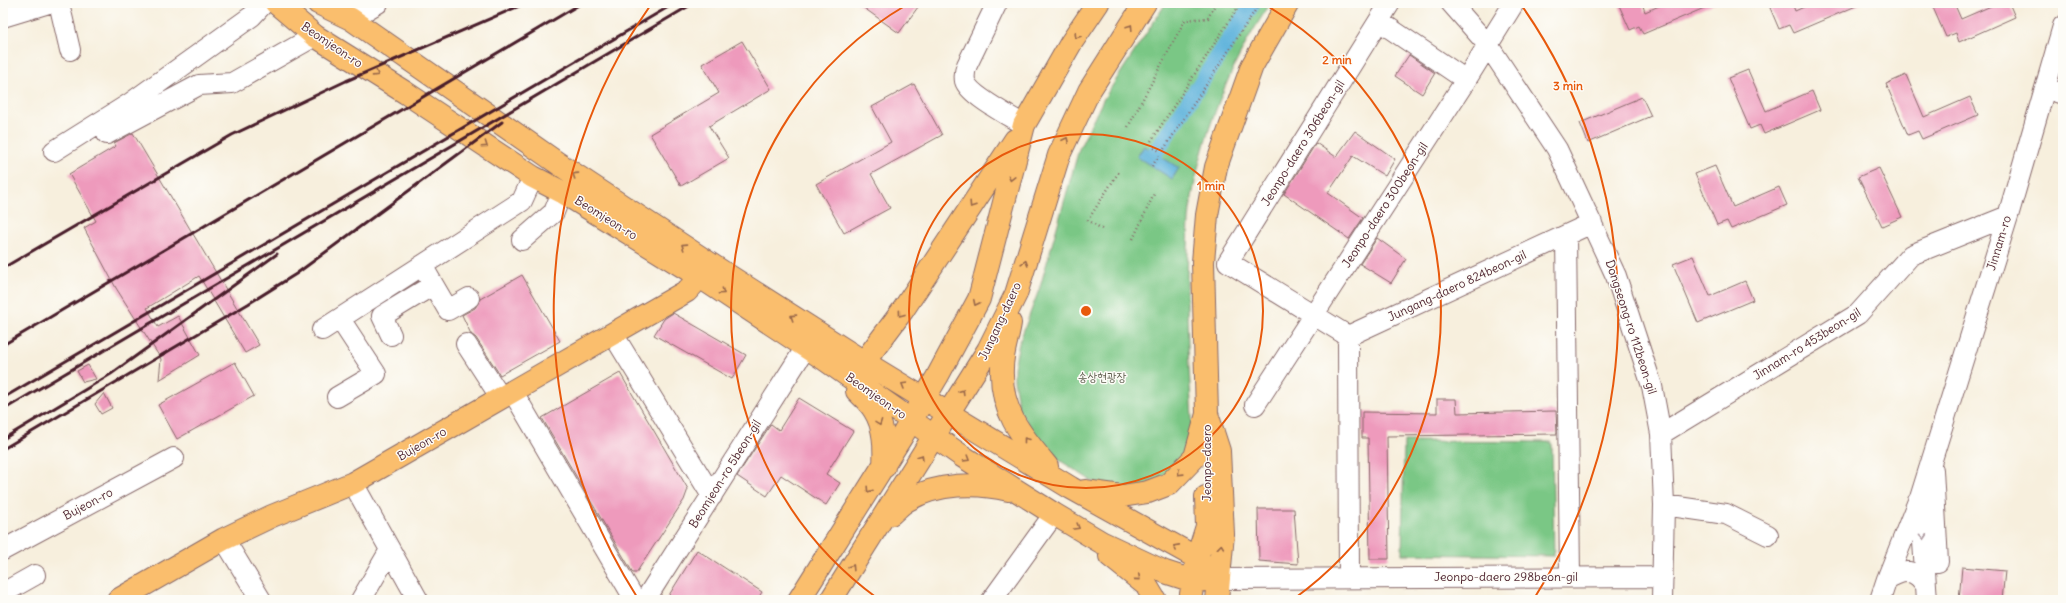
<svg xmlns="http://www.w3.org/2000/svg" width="2066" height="603" font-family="Delius,'Poor Story',sans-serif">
  <rect width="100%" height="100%" fill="#fdfcf7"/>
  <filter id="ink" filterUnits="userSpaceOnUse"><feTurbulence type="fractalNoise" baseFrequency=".025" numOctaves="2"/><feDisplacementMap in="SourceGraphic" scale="8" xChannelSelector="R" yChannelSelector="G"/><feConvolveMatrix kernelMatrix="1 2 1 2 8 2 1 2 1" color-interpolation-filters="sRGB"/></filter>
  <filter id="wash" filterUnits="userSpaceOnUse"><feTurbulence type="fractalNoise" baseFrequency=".012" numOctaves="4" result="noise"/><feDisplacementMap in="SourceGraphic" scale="16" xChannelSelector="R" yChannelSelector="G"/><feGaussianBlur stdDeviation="0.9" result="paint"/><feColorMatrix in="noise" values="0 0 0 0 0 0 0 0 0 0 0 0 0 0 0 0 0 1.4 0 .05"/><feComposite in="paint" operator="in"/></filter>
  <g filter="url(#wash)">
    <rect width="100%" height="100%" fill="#f7efdd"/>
    <!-- green -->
    <path fill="#7ac785" stroke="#627358" d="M1166,3h105c-41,58 -71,137 -81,207 -2,13 -1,27 -2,39 -3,62 1,123 5,185l-2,14 -21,24 -35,18 -37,-5 -45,-29 -13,-13 -21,-33 -5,-30v-13l5,-24 21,-56 39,-138 24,-49z
      M1404,441l148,1 2,114 -152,-2z"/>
    <!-- water -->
    <path fill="#60b4dc" stroke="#556a84" d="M1144,146l35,22 -7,11 -35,-22z"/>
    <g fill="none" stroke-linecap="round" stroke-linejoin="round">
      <!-- canal -->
      <path stroke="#60b4dc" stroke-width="16" d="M1155,153l98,-150"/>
    </g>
    <g id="blocks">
      <!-- building -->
      <path fill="#ee9abc" d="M857,3h64l-22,30z
        M1618,3h24l3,9 21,-9h50l-73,31 -4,-8 -9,4z
        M1768,3h24l3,8 18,-8h50l-70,30 -4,-8 -10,4z
        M1931,3h23l7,16 37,-16h11l6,14 -56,25 -3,-9 -10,4z
        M742,41l29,48 -62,37 20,32 -48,28 -31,-52 69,-41 -17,-29z
        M1409,55l26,18 -13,21 -27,-18z
        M1748,70l18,41 46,-20 8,19 -56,24 -4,-9 -10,4 -22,-51z
        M1906,75l18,42 46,-20 8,18 -56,24 -4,-8 -10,4 -22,-51z
        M914,84l28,51 -71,39 19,34 -46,25 -28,-49 75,-42 -19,-35z
        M1642,97l9,19 -63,27 -8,-20z
        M1355,131l40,28 -10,17 -32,-20 -25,37 35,25 -14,21 -65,-45 32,-51 20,14z
        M133,133l126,212 -14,8 -46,-77 -52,32 11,19 20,-11 22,39 -41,25 2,-21 -45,-71 -32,-60 12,-7 -27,-47 47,-28 -2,-3z
        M1715,166l18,41 46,-20 8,18 -56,24 -4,-8 -10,4 -22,-51z
        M1879,168l23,49 -20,9 -24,-49z
        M1377,238l29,21 -15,24 -31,-19z
        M1693,256l17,40 35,-15 8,19 -55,23 -25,-59z
        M522,275l38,66 -60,34 -24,-37 -5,-4 -9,-19 13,-7 5,-9z
        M673,313l73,42 -14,24 -78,-44 10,-16z
        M235,362l19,34 -77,43 -19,-34z
        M88,365l8,14 -13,3 -6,-11z
        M620,373l68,116 -4,11 -48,73h-3l-91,-155z
        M104,393l8,15 -11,6 -6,-10z
        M799,398l54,33 -27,43 14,9 -14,22 -45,-30 -14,21 -30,-20 34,-52 8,6z
        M1437,399h19l1,14 99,-2 1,23 -170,2 2,123h-19l-2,-121h-6v-26l75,1z
        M1258,509h36l4,55 -39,-3z
        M697,550l65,42 -5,8h-91z
        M1962,567l43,4 -3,29h-43z"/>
    </g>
  </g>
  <g filter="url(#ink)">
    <use href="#blocks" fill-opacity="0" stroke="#876869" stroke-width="1"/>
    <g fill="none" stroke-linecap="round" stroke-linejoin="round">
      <defs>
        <path id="minor" d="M59,3l11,47
          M997,3l-30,62c-2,5 -3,10 -2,16 4,14 46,36 59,44
          M1451,3l37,42 69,104 59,127 36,110 9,48 3,71 -2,95
          M3,17l46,-14
          M351,19l27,-16
          M1379,21l87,59
          M2045,88l18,6
          M107,134l92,-49 33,-2 83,-47
          M54,151l78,-49 120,-86 12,-13
          M1566,235l4,342
          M522,240l32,-28 8,-20
          M1228,262l120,74 244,-113
          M1228,262l162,-259
          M427,274l21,36 21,-12
          M322,330l200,-129 11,-24
          M613,334l99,162
          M391,335l-9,-19 51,-31
          M1348,336l1,241
          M466,344l35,54
          M513,392l122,208
          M337,397l39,-23 -36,-55
          M1255,405l211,-325 48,-77
          M1661,434l197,-120 53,-59 97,-39
          M1933,470l5,92
          M353,483l65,117
          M1664,505l62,9 42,21
          M224,539l37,61
          M3,550l171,-92
          M1218,579l445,-2
          M1887,579c17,-10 28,-11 39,7
          M3,593l32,-18
          M361,600l29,-50
          M645,600l161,-253
          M992,600l62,-86
          M1880,600l7,-21 31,-78
          M1927,600l-7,-102 88,-282 55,-190"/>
        <path id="major" d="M276,3l39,33 91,57 127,84 29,15 138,85 124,82 138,97 92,58 47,28 64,30 28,9 25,-2
          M318,3l33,16 208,145 153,101 152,97 207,126 126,70 21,21
          M1010,323c-2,14 -8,30 -8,45 -2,43 19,67 45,98
          M864,362l39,-52 112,-170
          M857,391c6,6 13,12 17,19 11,17 11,38 10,57
          M1207,414l12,37 4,83 -6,66
          M1085,491l37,5 26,-4 21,-8 26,-27 12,-43 -4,-152 4,-47 9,-48 36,-101 36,-63
          M891,514c6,-5 11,-11 17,-14 30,-17 68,-18 101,-10
          M1110,556l36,29 9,15
          M118,600l106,-61 48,-23 81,-33 334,-192 23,-25
          M799,600l103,-164 35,-59 42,-78 45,-174 47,-82 27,-40
          M831,600l157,-250 28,-56 43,-139 30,-64 56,-88
          M1190,600l7,-42 10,-32 -1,-29"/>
      </defs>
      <!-- minor casing -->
      <use href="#minor" stroke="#876869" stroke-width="22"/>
      <!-- major casing -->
      <use href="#major" stroke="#876869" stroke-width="24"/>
      <!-- path -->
      <path stroke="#876869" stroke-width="2.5" stroke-dasharray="1 3" stroke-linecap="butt" d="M1128,127l57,-107 23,-2 8,-15
        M1151,141l90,-138
        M1154,148l6,3
        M1164,149l96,-146
        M1152,166l7,-10
        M1102,229l-14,-9 32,-50
        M1133,239l22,-47"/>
      <!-- minor -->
      <use href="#minor" stroke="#fff" stroke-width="20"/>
      <!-- major -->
      <use href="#major" stroke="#fabe6d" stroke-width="22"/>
      <!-- rail -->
      <path stroke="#4a1f2b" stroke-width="3" d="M3,268l229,-133 114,-54 180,-78
        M3,345l579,-342
        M3,398l672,-395
        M3,410l691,-407
        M3,439l108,-65 166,-120
        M3,449l245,-145 48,-30 206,-152"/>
    </g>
    <!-- one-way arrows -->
    <defs><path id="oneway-chevron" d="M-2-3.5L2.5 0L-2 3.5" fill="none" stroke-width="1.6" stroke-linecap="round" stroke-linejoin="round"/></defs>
    <g stroke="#996749">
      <use href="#oneway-chevron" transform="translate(1130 27) rotate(-57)"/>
      <use href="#oneway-chevron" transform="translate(1077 36) rotate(123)"/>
      <use href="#oneway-chevron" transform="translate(376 74) rotate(32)"/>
      <use href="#oneway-chevron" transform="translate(1066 140) rotate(-65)"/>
      <use href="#oneway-chevron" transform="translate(485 145) rotate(34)"/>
      <use href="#oneway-chevron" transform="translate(575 175) rotate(-147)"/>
      <use href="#oneway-chevron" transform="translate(1011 178) rotate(104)"/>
      <use href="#oneway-chevron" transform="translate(972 205) rotate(123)"/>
      <use href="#oneway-chevron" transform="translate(684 246) rotate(-147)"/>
      <use href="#oneway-chevron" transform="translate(1025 263) rotate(-73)"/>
      <use href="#oneway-chevron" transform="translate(722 292) rotate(34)"/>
      <use href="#oneway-chevron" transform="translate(976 303) rotate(116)"/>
      <use href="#oneway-chevron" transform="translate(901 314) rotate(126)"/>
      <use href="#oneway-chevron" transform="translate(793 317) rotate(-147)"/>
      <use href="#oneway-chevron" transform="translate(904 385) rotate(-150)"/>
      <use href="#oneway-chevron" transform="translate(962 392) rotate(-58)"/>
      <use href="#oneway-chevron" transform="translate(879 423) rotate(69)"/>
      <use href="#oneway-chevron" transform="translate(1026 440) rotate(-128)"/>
      <use href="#oneway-chevron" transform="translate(921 457) rotate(-58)"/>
      <use href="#oneway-chevron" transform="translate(967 459) rotate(32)"/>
      <use href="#oneway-chevron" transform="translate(1180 473) rotate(136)"/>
      <use href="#oneway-chevron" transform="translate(869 490) rotate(123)"/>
      <use href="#oneway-chevron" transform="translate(1077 527) rotate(31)"/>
      <use href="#oneway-chevron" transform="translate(1176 547) rotate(-152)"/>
      <use href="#oneway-chevron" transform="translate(1221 547) rotate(-84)"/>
      <use href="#oneway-chevron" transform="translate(852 567) rotate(-57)"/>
      <use href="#oneway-chevron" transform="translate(1138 578) rotate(40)"/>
    </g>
    <use stroke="#ae9aa0" href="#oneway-chevron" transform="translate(1923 537) rotate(86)"/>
  </g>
  <!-- distance rings -->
  <g fill="none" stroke="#e8590c" stroke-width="2">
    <circle cx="1086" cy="311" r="177"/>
    <path d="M877 598A355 355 0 0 1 908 4M1264 4A355 355 0 0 1 1295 598"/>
    <path d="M637 597A532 532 0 0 1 650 6M1522 6A532 532 0 0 1 1535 597"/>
  </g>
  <g text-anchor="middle" stroke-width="3" stroke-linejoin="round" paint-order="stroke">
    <!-- street labels -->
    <g font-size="12" fill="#4a1f2b" stroke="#fdfcf7">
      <text transform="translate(332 45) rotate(34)" y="4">Beomjeon-ro</text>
      <text transform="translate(1303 143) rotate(-58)" y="4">Jeonpo-daero 306beon-gil</text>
      <text transform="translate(1385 205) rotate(-57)" y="4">Jeonpo-daero 300beon-gil</text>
      <text transform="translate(606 218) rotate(32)" y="4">Beomjeon-ro</text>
      <text transform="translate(1999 243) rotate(-73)" y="4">Jinnam-ro</text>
      <text transform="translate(1457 286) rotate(-25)" y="4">Jungang-daero 824beon-gil</text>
      <text transform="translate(1000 321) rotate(-65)" y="4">Jungang-daero</text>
      <text transform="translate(1631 327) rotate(72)" y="4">Dongseong-ro 112beon-gil</text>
      <text transform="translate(1807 344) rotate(-32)" y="4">Jinnam-ro 453beon-gil</text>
      <text transform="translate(876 396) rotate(35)" y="4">Beomjeon-ro</text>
      <text transform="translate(422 444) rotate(-30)" y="4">Bujeon-ro</text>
      <text transform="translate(1207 463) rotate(-90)" y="4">Jeonpo-daero</text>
      <text transform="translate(725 474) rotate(-58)" y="4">Beomjeon-ro 5beon-gil</text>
      <text transform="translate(88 504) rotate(-28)" y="4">Bujeon-ro</text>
      <text x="1506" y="581">Jeonpo-daero 298beon-gil</text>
    </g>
    <!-- park labels -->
    <g font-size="12" fill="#5b5a4a" stroke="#fdfcf7">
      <text x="1102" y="381">송상현광장</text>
    </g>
  </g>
  <circle cx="1086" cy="311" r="6" fill="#e8590c" stroke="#fdfcf7" stroke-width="2"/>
  <g font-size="12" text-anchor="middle" font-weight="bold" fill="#e8590c" stroke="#fdfcf7" stroke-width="3" stroke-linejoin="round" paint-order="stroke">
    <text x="1337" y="64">2 min</text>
    <text x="1568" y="90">3 min</text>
    <text x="1211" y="190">1 min</text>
  </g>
  <!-- margin -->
  <rect width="2066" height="603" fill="none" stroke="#fdfcf7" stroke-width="16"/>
</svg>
